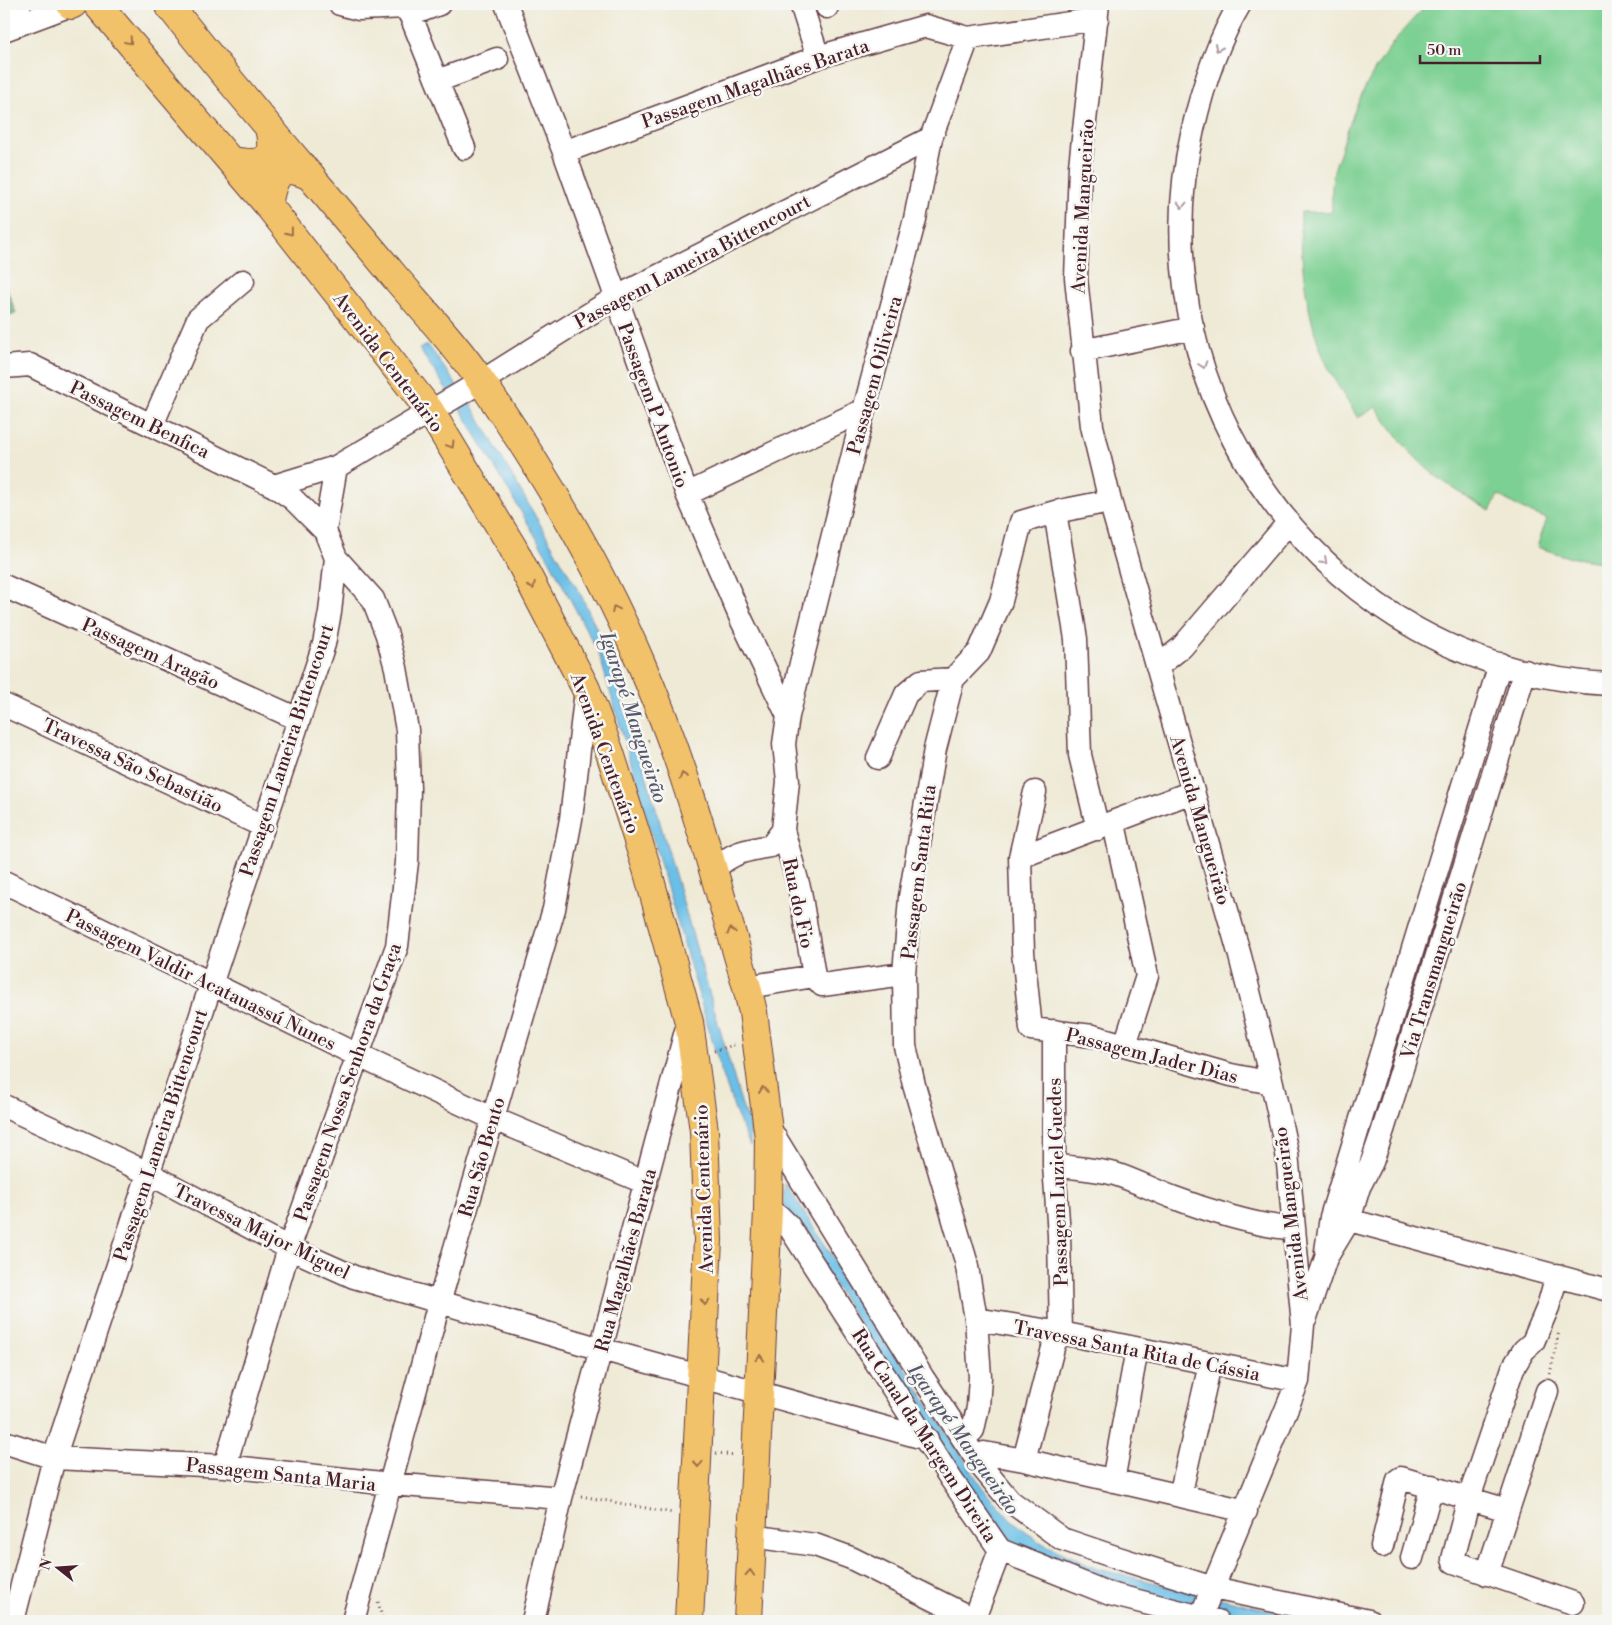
<svg xmlns="http://www.w3.org/2000/svg" width="1612" height="1625" font-family="'Libre Bodoni',serif">
  <rect width="100%" height="100%" fill="#f6f6f2"/>
  <filter id="ink" filterUnits="userSpaceOnUse"><feTurbulence type="fractalNoise" baseFrequency=".02" numOctaves="2"/><feDisplacementMap in="SourceGraphic" scale="10" xChannelSelector="R" yChannelSelector="G"/><feConvolveMatrix kernelMatrix="1 2 1 2 8 2 1 2 1" color-interpolation-filters="sRGB"/></filter>
  <filter id="wash" filterUnits="userSpaceOnUse"><feTurbulence type="fractalNoise" baseFrequency=".0096" numOctaves="4" result="noise"/><feDisplacementMap in="SourceGraphic" scale="20" xChannelSelector="R" yChannelSelector="G"/><feGaussianBlur stdDeviation="1.12" result="paint"/><feColorMatrix in="noise" values="0 0 0 0 0 0 0 0 0 0 0 0 0 0 0 0 0 1.4 0 .05"/><feComposite in="paint" operator="in"/></filter>
  <g filter="url(#wash)">
    <rect width="100%" height="100%" fill="#efead6"/>
    <!-- green -->
    <path fill="#7dd093" stroke="#64785f" d="M1429,4h179v559l-40,-6 -31,-10 10,-28 -25,-10 -24,-14 -8,16c-26,-16 -55,-32 -76,-55 -14,-15 -26,-32 -38,-49l-18,11c-10,-16 -21,-32 -29,-49 -23,-47 -29,-106 -28,-157h31c0,-12 -1,-24 1,-35 1,-10 6,-20 9,-30 16,-55 44,-105 87,-143z"/>
    <!-- forest -->
    <path fill="#66b27d" stroke="#586854" d="M4,281l12,32 -12,4z"/>
    <!-- water -->
    <path fill="#6bbfe7" stroke="#5a6f89" d="M428,345l45,63 109,189 17,37 44,130 100,345 8,15 -1,22 -15,-35 -16,-47 -120,-410 -49,-93 -89,-151 -42,-61z
      M785,1183l197,304 25,29 31,25 59,28 220,52h-59l-149,-36 -84,-35 -31,-22 -211,-321z"/>
  </g>
  <g filter="url(#ink)">
    <g fill="none" stroke-linecap="round" stroke-linejoin="round">
      <defs>
        <path id="minor" d="M340,4l18,5 50,-2
          M406,4l58,144
          M506,4l58,148 123,342 55,127 46,95
          M801,4l17,53
          M826,4l1,3
          M1098,4l-18,162 -4,112 16,148 18,75 130,455 32,127 15,70 16,172 -5,56 -99,240
          M1240,4c-23,38 -37,82 -47,125 -63,270 138,541 415,555
          M4,10l16,-6
          M410,15l29,-11
          M4,30l67,-25
          M437,81l60,-22
          M564,152l254,-95 108,-31 42,12 129,-19
          M1082,351l111,-23
          M4,367l26,-2 244,121 19,13 32,32
          M152,425l46,-106 45,-38
          M274,486l62,-19 146,-86 133,-83 316,-160
          M687,494l177,-84
          M1055,512l21,127 4,116 18,74
          M4,586l294,133
          M1157,667l25,-20 106,-124
          M4,705l259,121
          M878,758l28,-64 15,-13 32,-2
          M1035,792l-15,65 3,95 8,77 62,7 138,39 41,8
          M1114,824l33,152 -22,69
          M783,830l17,61 14,85
          M1020,857l172,-65
          M713,870c20,-18 32,-20 58,-24l12,-16 5,-49 -4,-37 4,-28 76,-306 51,-191 16,-81 37,-100
          M4,882l353,173 135,63 154,65
          M747,987l67,-11 8,9 82,-11
          M1054,1031v134l5,70 2,98
          M4,1106l144,67 141,75 65,29 247,72 326,90
          M768,1126l155,252 58,88 29,35 52,38 53,18 98,31 156,33
          M1054,1165c20,3 41,4 61,9 19,6 38,16 57,23 31,12 90,31 122,31
          M768,1211l11,5 9,9 163,254 49,71 110,44 107,27
          M1349,1220l259,70
          M1326,1251l5,-34 169,-553
          M1557,1275l-9,32 -15,35 -9,8 -11,18 -44,130 -16,61 1,3 119,41
          M1306,1317l20,-59 23,-38 10,-33 13,-25 11,-32 142,-459
          M976,1319l85,14 237,48
          M963,1439l10,-9 5,-23 2,-30 -4,-58 -10,-58 -52,-176 -9,-39 -1,-72 6,-77 25,-148 18,-70 26,-27 22,-51 20,-79 34,-10 55,-11
          M4,1442l50,16 171,8 166,18 170,14
          M1024,1460l30,-116 7,-11
          M225,1466l64,-218 108,-302 10,-84 2,-73 -2,-59 -11,-62 -9,-33 -14,-36 -37,-41
          M981,1466l3,-13 40,7 222,51
          M1113,1481l24,-132
          M1180,1496l30,-132
          M752,1536l63,9 36,13 122,61
          M1382,1546l16,-66 3,-2 106,32
          M1412,1558l20,-72
          M1487,1574l60,-183
          M13,1621l41,-163 270,-814 6,-32 6,-54 -11,-27 11,-64
          M353,1621l86,-318 115,-394 17,-90 15,-129
          M533,1621l28,-123 126,-471
          M973,1621l27,-71"/>
        <path id="major" d="M97,4l171,201 162,206 83,137 73,141 24,64 37,116 42,153 15,109 4,109 -19,381
          M168,4c73,93 151,181 226,272 30,35 63,70 89,108 60,87 115,179 157,277 46,105 75,216 107,326l6,25 16,126 -1,73 -20,410
          M71,5l2,-1
          M232,161c31,5 45,1 37,-33
          M268,205c6,-31 12,-44 44,-28"/>
      </defs>
      <!-- minor casing -->
      <use href="#minor" stroke="#633d45" stroke-width="25"/>
      <!-- major casing -->
      <use href="#major" stroke="#633d45" stroke-width="30"/>
      <!-- path -->
      <path stroke="#633d45" stroke-width="3" stroke-dasharray="1 4" stroke-linecap="butt" d="M629,747l20,-7
        M714,1051l23,-7
        M1550,1374l9,-43
        M716,1453l19,2
        M581,1496l92,17
        M378,1602l5,19"/>
      <!-- minor -->
      <use href="#minor" stroke="#fff" stroke-width="22"/>
      <!-- major -->
      <use href="#major" stroke="#f2c26a" stroke-width="28"/>
    </g>
    <!-- one-way arrows -->
    <defs><path id="oneway-chevron" d="M-2-3.5L2.5 0L-2 3.5" fill="none" stroke-width="1.6" stroke-linecap="round" stroke-linejoin="round" transform="scale(1.25)"/></defs>
    <g stroke="#9e704a">
      <use href="#oneway-chevron" transform="translate(129 41) rotate(49)"/>
      <use href="#oneway-chevron" transform="translate(290 232) rotate(52)"/>
      <use href="#oneway-chevron" transform="translate(451 445) rotate(59)"/>
      <use href="#oneway-chevron" transform="translate(532 586) rotate(63)"/>
      <use href="#oneway-chevron" transform="translate(615 609) rotate(-116)"/>
      <use href="#oneway-chevron" transform="translate(683 776) rotate(-109)"/>
      <use href="#oneway-chevron" transform="translate(731 931) rotate(-106)"/>
      <use href="#oneway-chevron" transform="translate(763 1090) rotate(-97)"/>
      <use href="#oneway-chevron" transform="translate(705 1302) rotate(92)"/>
      <use href="#oneway-chevron" transform="translate(760 1358) rotate(-87)"/>
      <use href="#oneway-chevron" transform="translate(698 1464) rotate(94)"/>
      <use href="#oneway-chevron" transform="translate(750 1573) rotate(-87)"/>
    </g>
    <g stroke="#ae9aa0">
      <use href="#oneway-chevron" transform="translate(1218 48) rotate(114)"/>
      <use href="#oneway-chevron" transform="translate(1182 205) rotate(91)"/>
      <use href="#oneway-chevron" transform="translate(1203 365) rotate(72)"/>
      <use href="#oneway-chevron" transform="translate(1324 561) rotate(43)"/>
    </g>
  </g>
  <g text-anchor="middle" stroke-width="5" stroke-linejoin="round" paint-order="stroke">
    <!-- street labels -->
    <g font-size="19" fill="#4a1f2b" stroke="#f6f6f2">
      <text transform="translate(755 83) rotate(-19)" y="7">Passagem Magalhães Barata</text>
      <text transform="translate(1082 206) rotate(-87)" y="7">Avenida Mangueirão</text>
      <text transform="translate(692 261) rotate(-28)" y="7">Passagem Lameira Bittencourt</text>
      <text transform="translate(389 362) rotate(53)" y="7">Avenida Centenário</text>
      <text transform="translate(874 375) rotate(-75)" y="7">Passagem Oiliveira</text>
      <text transform="translate(654 405) rotate(70)" y="7">Passagem P Antonio</text>
      <text transform="translate(140 419) rotate(26)" y="7">Passagem Benfica</text>
      <text transform="translate(151 653) rotate(24)" y="7">Passagem Aragão</text>
      <text transform="translate(286 750) rotate(-72)" y="7">Passagem Lameira Bittencourt</text>
      <text transform="translate(606 753) rotate(70)" y="7">Avenida Centenário</text>
      <text transform="translate(133 765) rotate(25)" y="7">Travessa São Sebastião</text>
      <text transform="translate(1201 820) rotate(74)" y="7">Avenida Mangueirão</text>
      <text transform="translate(918 872) rotate(-83)" y="7">Passagem Santa Rita</text>
      <text transform="translate(799 903) rotate(78)" y="7">Rua do Fio</text>
      <text transform="translate(1433 970) rotate(-73)" y="7">Via Transmangueirão</text>
      <text transform="translate(201 979) rotate(26)" y="7">Passagem Valdir Acatauassú Nunes</text>
      <text transform="translate(1152 1055) rotate(14)" y="7">Passagem Jader Dias</text>
      <text transform="translate(347 1082) rotate(-71)" y="7">Passagem Nossa Senhora da Graça</text>
      <text transform="translate(160 1135) rotate(-72)" y="7">Passagem Lameira Bittencourt</text>
      <text transform="translate(481 1157) rotate(-74)" y="7">Rua São Bento</text>
      <text transform="translate(1057 1182) rotate(-92)" y="7">Passagem Luziel Guedes</text>
      <text transform="translate(703 1189) rotate(-92)" y="7">Avenida Centenário</text>
      <text transform="translate(1290 1214) rotate(-97)" y="7">Avenida Mangueirão</text>
      <text transform="translate(262 1231) rotate(26)" y="7">Travessa Major Miguel</text>
      <text transform="translate(625 1260) rotate(-75)" y="7">Rua Magalhães Barata</text>
      <text transform="translate(1137 1350) rotate(11)" y="7">Travessa Santa Rita de Cássia</text>
      <text transform="translate(925 1435) rotate(57)" y="7">Rua Canal da Margem Direita</text>
      <text transform="translate(281 1474) rotate(6)" y="7">Passagem Santa Maria</text>
    </g>
    <!-- water labels -->
    <g font-size="20" font-style="italic" fill="#56576d" stroke="#f6f6f2">
      <text transform="translate(634 717) rotate(72)" y="7">Igarapé Mangueirão</text>
      <text transform="translate(964 1439) rotate(55)" y="7">Igarapé Mangueirão</text>
    </g>
  </g>
  <!-- margin -->
  <rect width="1612" height="1625" fill="none" stroke="#f6f6f2" stroke-width="20"/>
  <!-- north arrow -->
  <g transform="translate(58 1568) rotate(287)" stroke="#f6f6f2" stroke-width="4" paint-order="stroke">
  <path d="M0-4L9 19L0 12L-9 19Z" fill="#4a1f2b"/>
  <text y="-8" font-size="14" font-weight="bold" text-anchor="middle" fill="#4a1f2b">N</text>
  </g>
  <!-- scale -->
  <path d="M1420 55v8h120v-8" fill="none" stroke="#4a1f2b" stroke-width="2.5"/>
  <text x="1427" y="55" font-size="15" fill="#4a1f2b" stroke="#f6f6f2" stroke-width="4" paint-order="stroke">50 m</text>
</svg>
